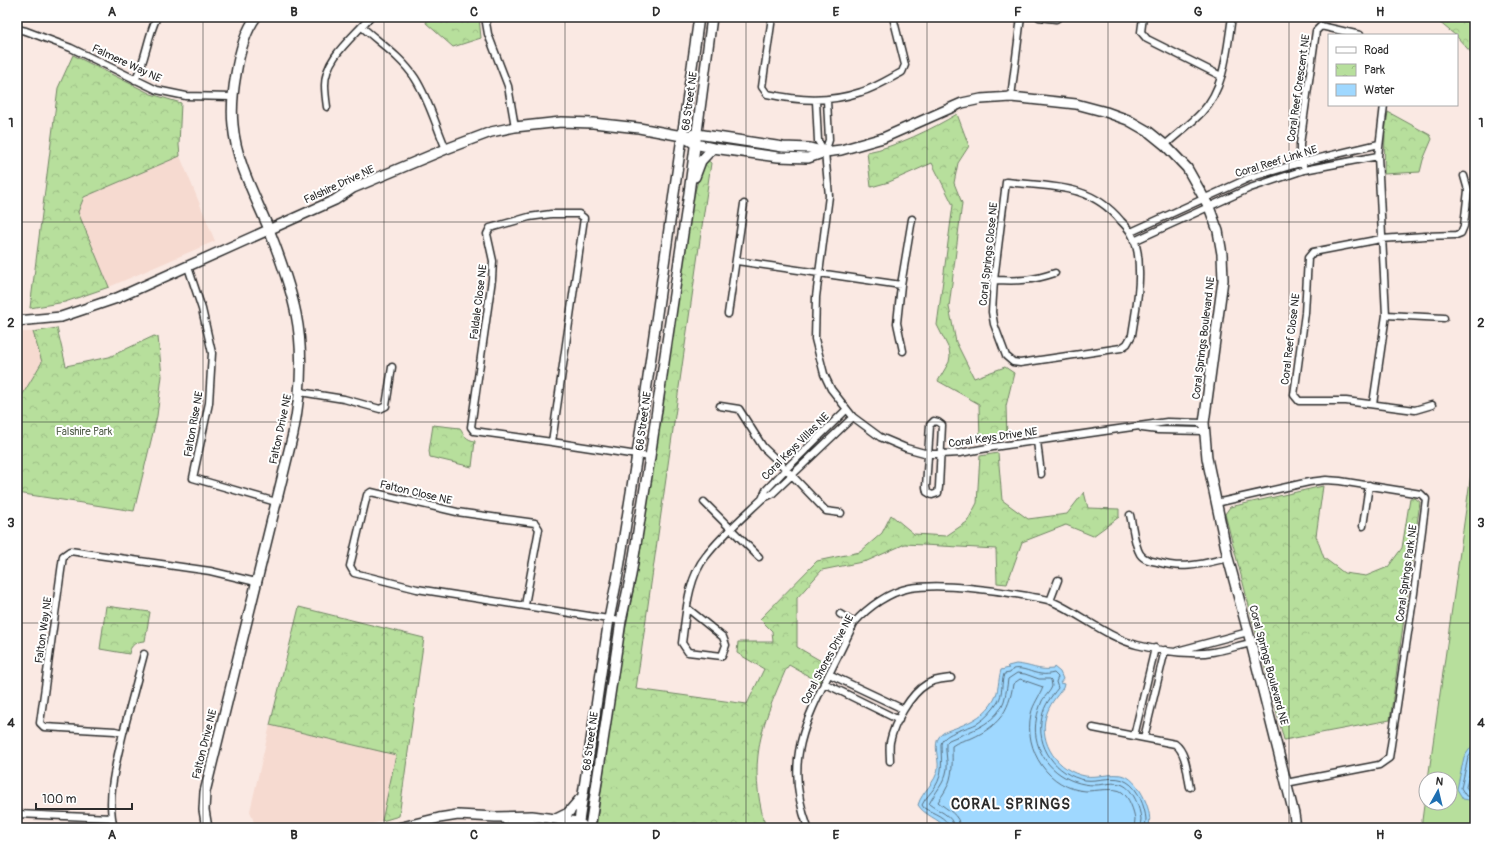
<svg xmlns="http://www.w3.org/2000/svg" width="1492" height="845" font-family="Pangolin,sans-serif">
  <defs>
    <pattern id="park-crowns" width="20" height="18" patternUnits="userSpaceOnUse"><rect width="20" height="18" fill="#b7df9c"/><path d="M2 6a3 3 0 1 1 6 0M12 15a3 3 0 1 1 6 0" fill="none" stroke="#9ec087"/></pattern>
  </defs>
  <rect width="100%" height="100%" fill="#fae9e3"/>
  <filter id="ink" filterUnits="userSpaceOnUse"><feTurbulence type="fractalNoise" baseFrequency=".025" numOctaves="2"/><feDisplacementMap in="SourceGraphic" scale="8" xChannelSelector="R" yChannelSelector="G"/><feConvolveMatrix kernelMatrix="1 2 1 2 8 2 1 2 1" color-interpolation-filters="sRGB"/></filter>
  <g filter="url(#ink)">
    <!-- built -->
    <path fill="#f6dad0" d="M180,156l35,85 -106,46 -31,-75 6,-15z
      M17,332h16l9,30 -25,42z
      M270,725l126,30 -14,66 -24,7h-102l-6,-17z"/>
    <!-- grass -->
    <path fill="#b7df9c" stroke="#718564" d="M1475,445v383h-54l5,-38v13h24v-24h-22z"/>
    <!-- park -->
    <path fill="url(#park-crowns)" stroke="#718564" d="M428,17h51l2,21 -28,9 -27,-24z
      M1433,17h42v40l-18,-20v-2h-2z
      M73,55l78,39 30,9 -2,42 1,11 -96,41 -6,15 31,75 -44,15 -35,6 28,-220z
      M1388,112l42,23 2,4 -9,21 -3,12 -36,2 1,-42z
      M957,114l12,32 -11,17 -4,20 8,20 -13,104 7,35 18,36 31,-11 9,6 -8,33 1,32 -27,4 -1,-38 -41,-23 11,-19 1,-6 -1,-7 -12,-24 16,-120 -21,-42 -43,19 -18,5 -4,-35c29,-5 65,-23 90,-38z
      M706,159l5,4 -75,526 111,15 17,-35 -27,-16 1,-11h35l-1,-11 -12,-12 57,-58 43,-9 22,-19 9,-18 23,19 32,2 21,-14 10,-19 3,-47 18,-3 4,47 26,19 39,-5 17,-22 4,16 31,1v8l-26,19 -27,-11 -44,17 -15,42 -10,-1 -1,-34 -91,-5 -38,17 -45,9 -25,28v49l31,18 -9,17 -30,-17 -3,4c-12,28 -25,56 -28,86 -3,24 1,50 8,73h-170l19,-139 6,-38 16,-80 54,-365 10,-36z
      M57,328l9,38 43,-9 45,-21 4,1 4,39 -5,40 -23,95 -117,-18v-89l25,-42 -9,-30z
      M433,425l27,3c3,7 7,12 15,13l-3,26 -42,-10 -1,-6z
      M1323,486l-7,50 8,22 20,15 22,3 22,-9 14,-19 8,-50h5l5,4 -30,218 -106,20 -59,-226 5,-7z
      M106,606l44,6 -5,29c-8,0 -15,4 -16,13l-29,-5z
      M299,607l125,31 -25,178 -17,5 14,-66 -126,-30z"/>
    <!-- water -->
    <path fill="#9fd8ff" stroke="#7193aa" d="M1016,664c15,1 22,7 37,5l1,-2 6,5 3,7 -3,4 4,1 -1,4c-7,9 -14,17 -17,28 -8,27 12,55 39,60 13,2 27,-4 40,0 14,5 30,38 23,52h-202c-8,-10 -21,-12 -28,-23 4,-14 18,-22 20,-37 1,-10 -5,-23 1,-31 4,-6 12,-7 19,-10 15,-6 28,-13 36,-27 5,-9 4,-20 7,-30l8,-2 -2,-1 1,-1z
      M1475,736v65l-12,-2 -6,-10 7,-32 10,-14z"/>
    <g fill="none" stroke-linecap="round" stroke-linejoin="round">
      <!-- shore -->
      <path stroke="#597080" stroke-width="1" d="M1475,748l-7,10 -7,30 5,8 9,1
        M1475,757l-2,4 -7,26 3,4 6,1
        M949,828c-1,-11 -17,-15 -25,-20l-2,-3c3,-7 9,-12 13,-18 9,-14 6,-28 6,-43 3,-12 27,-15 37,-21 8,-5 15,-13 20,-21 5,-8 3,-19 6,-28l6,-1 3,-4c11,-2 18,4 28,5 4,1 9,0 13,-1l4,4 -2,5 2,6c-7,9 -14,17 -16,29 -7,29 14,58 43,63 13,2 30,-6 42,2 11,6 18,25 19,37 0,3 -1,6 -1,9
        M954,828c-1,-14 -17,-17 -25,-24 6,-12 16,-21 18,-35 1,-9 -2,-17 -1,-26l3,-3c21,-9 46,-15 55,-39 2,-7 3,-14 4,-22l9,-6 8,1 14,5h11l1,1c0,2 1,4 1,6 -1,5 -8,11 -10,15 -5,12 -8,24 -6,36 5,29 31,48 59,48 9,0 19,-4 28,0 10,4 17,23 18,34 0,3 -1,6 -1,9
        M960,828c0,-14 -13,-18 -22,-26 2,-4 5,-7 7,-11 9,-15 7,-29 7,-45 5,-4 13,-6 20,-8 26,-12 37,-26 41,-54l7,-5 23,8c-3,9 -10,17 -12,27 -8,36 18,75 55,77 9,0 30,-4 36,1 7,5 12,19 13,27 0,3 -1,6 -1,9"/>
      <defs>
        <path id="street" d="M485,17l3,17 20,52 7,41
          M772,17l-10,70 5,7c33,7 61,9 94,-2 14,-4 28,-13 41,-20l3,-7 -12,-48
          M1039,17l17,2 3,-2
          M1143,17l-2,15 6,7 74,37
          M362,27c18,16 40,31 53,51 14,22 21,48 31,71
          M17,29l9,2 45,17 86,42 29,6 46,1
          M135,80c11,-19 12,-43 22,-63
          M1011,97l10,-80
          M816,101l2,40 7,11 4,44 -13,101 -1,42 9,35 7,15 22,28 27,20 26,11 22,6h13l19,-1 33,-6 174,-25 37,1
          M327,107c-1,-7 -2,-15 -2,-22 0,-28 29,-48 45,-68
          M1165,145c12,-11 26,-21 37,-33 23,-24 25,-63 30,-95
          M825,152l4,-12 -2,-40
          M1303,165l-3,-12v-9l16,-113 5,-5 39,9
          M1006,182c45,5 84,1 115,39 3,3 7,7 10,12 6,10 8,26 8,38 1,21 -4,43 -7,64l-5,9 -6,4 -101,15 -7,-1 -7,-6 -12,-32 -2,-12 2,-32z
          M551,214h28l5,4 -32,224 -78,-11 -3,-4 21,-148 1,-18 -6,-27 3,-6 39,-11z
          M1131,232l118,-54 54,-16 76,-18
          M1134,241l116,-53 54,-18 74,-14
          M737,261l164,24
          M188,267l14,42 10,44 -3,50 -16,75 83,24
          M994,280c25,1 37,1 61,-7
          M728,314l16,-110
          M1386,315l58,3
          M903,351l-6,-28 4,-38 11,-66
          M300,392l44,7 36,10 6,-3 6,-39
          M1373,404l13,-89 -8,-159 6,-51
          M1432,405l-17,5 -69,-9h-47l-5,-6 11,-82 3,-55 5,-6 68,-13 44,-3 31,-1 5,-2 3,-7 4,-36 -4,-14
          M720,406l19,3 24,38 23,22 40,42 15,2
          M934,421l4,1 4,3 -3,62 -1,6 -6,2 -5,-3 -1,-5 4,-62z
          M1142,428l16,2 46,1
          M1037,441l4,33
          M552,442l98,15
          M762,499l4,-9 20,-21 60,-59
          M704,502l55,55
          M1216,503l93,-21 17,-2 14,1 81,13 5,5 -12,94 -25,165 -10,7 -93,18
          M1130,515c3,12 4,29 10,39 4,6 11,7 17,8 26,8 45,2 71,-4
          M1363,526l6,-41
          M1050,601l8,-21
          M525,605l14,-76 -4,-6 -78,-11 -86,-20 -4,3 -17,71 4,7 63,16 204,32
          M687,608l36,29 3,8 -4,11 -34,-4 -6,-9c4,-28 5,-64 24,-87 16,-21 37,-39 56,-57l10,-5 81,-77
          M840,614l14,9
          M1177,651l71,-19
          M829,674l74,35
          M824,683l75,37
          M1093,728l82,16c12,9 12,30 15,43
          M123,733l21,-79
          M1134,736l21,-88
          M1144,738l21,-88
          M890,761c0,-6 -1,-13 0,-19 4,-19 20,-48 37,-58 8,-5 16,-5 24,-6
          M17,814l95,4
          M114,828c-8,-30 2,-65 9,-95l-8,-2 -71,-4 -4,-4 23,-167 7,-5 140,20 46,11
          M808,828c-22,-59 -8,-97 19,-150 9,-18 18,-36 27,-55 14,-16 35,-31 56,-35 32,-5 85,2 117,8 8,2 17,2 24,5 30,13 55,36 86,44 16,4 39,8 54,8 20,2 41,-6 60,-10"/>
        <path id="secondary" d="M682,136l13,8 18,4 65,9 30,1 17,-6 16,-2 42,-12 79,-35 19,-4 30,-2 65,7 30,8 22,8 21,12 16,13 22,23 22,39 9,24 4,23 1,26 -19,143 3,35 21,100 23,85 43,171 2,14
          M695,177l6,-16 12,-13
          M17,321l44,-4 56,-19 218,-98 18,-12 93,-39 45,-17 24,-5 46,-5 32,1 46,5 43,8 15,-2 86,13 27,1 15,4
          M556,819l12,-6 12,-14
          M506,820l40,8
          M207,828l-3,-18 1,-18 88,-358c8,-40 11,-80 3,-120 -6,-30 -17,-59 -28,-87 -14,-33 -32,-66 -35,-102 -2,-18 0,-34 3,-51 3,-19 8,-41 20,-57
          M398,828l41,-10 19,-3 37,2 37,-1 46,6 4,3
          M578,828l31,-209 9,-45 19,-119 62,-438
          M590,828l31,-207 10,-46 19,-118 39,-264 23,-176"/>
      </defs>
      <!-- street casing -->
      <use href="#street" stroke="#2b2b2b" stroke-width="9"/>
      <!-- secondary casing -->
      <use href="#secondary" stroke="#2b2b2b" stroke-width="12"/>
      <!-- street -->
      <use href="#street" stroke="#fff" stroke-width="6"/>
      <!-- secondary -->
      <use href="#secondary" stroke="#fff" stroke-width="9"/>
    </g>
  </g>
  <!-- grid -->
  <path fill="none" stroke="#2b2b2b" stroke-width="1" stroke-opacity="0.55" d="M203,17v811M384,17v811M565,17v811M746,17v811M927,17v811M1108,17v811M1289,17v811M17,222h1458M17,422h1458M17,623h1458"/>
  <g text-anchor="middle" stroke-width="4" stroke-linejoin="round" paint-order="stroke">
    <!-- street labels -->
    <g font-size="11" fill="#2b2b2b" stroke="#fff">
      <text transform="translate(127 63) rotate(25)" y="4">Falmere Way NE</text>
      <text transform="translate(1298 88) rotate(-82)" y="4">Coral Reef Crescent NE</text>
      <text transform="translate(689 101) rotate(-82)" y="4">68 Street NE</text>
      <text transform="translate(1276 161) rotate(-17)" y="4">Coral Reef Link NE</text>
      <text transform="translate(339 184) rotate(-25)" y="4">Falshire Drive NE</text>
      <text transform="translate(988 254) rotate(-84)" y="4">Coral Springs Close NE</text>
      <text transform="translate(478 302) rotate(-83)" y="4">Faldale Close NE</text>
      <text transform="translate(1203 338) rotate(-83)" y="4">Coral Springs Boulevard NE</text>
      <text transform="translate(1290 339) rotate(-83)" y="4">Coral Reef Close NE</text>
      <text transform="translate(643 421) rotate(-82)" y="4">68 Street NE</text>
      <text transform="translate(193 424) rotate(-80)" y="4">Falton Rise NE</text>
      <text transform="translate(280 429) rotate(-78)" y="4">Falton Drive NE</text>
      <text transform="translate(993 437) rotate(-8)" y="4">Coral Keys Drive NE</text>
      <text transform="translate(795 446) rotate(-45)" y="4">Coral Keys Villas NE</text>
      <text transform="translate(416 492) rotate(13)" y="4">Falton Close NE</text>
      <text transform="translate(1406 573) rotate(-82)" y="4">Coral Springs Park NE</text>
      <text transform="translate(43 630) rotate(-82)" y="4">Falton Way NE</text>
      <text transform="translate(827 659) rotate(-62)" y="4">Coral Shores Drive NE</text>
      <text transform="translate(1269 665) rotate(75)" y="4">Coral Springs Boulevard NE</text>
      <text transform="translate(590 741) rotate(-82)" y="4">68 Street NE</text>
      <text transform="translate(204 744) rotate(-76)" y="4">Falton Drive NE</text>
    </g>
    <!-- park labels -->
    <g font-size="11" fill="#55614d" stroke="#fff">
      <text x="84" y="435">Falshire Park</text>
    </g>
    <!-- district labels -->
    <g font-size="15" font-weight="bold" letter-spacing="1" fill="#2b2b2b" stroke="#fff">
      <text x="1011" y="809">CORAL SPRINGS</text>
    </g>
  </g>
  <!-- margin -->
  <rect width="1492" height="845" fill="none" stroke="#fff" stroke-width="44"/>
  <!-- legend -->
  <rect x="1328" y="34" width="130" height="72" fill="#ffffff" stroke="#aaaaaa"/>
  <rect x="1336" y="47" width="20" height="6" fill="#ffffff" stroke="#aaaaaa"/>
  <text x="1364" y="54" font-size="12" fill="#2b2b2b">Road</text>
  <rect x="1336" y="64" width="20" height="12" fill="url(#park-crowns)" stroke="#aaaaaa"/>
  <text x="1364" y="74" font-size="12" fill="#2b2b2b">Park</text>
  <rect x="1336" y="84" width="20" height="12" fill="#9fd8ff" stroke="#aaaaaa"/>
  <text x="1364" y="94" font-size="12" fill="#2b2b2b">Water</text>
  <!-- north arrow -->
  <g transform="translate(1438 791) rotate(8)"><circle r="19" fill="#ffffff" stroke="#aaaaaa"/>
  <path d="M0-3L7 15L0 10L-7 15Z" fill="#1f6fb2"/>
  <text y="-6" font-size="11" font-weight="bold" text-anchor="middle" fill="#2b2b2b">N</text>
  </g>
  <!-- scale -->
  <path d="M36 803v6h96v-6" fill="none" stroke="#2b2b2b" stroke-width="2"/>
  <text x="42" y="803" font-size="12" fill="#2b2b2b" stroke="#ffffff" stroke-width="3" paint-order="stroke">100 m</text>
  <rect x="22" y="22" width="1448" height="801" fill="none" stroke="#2b2b2b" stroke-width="1.5"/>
  <g font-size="13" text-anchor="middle" font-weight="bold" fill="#2b2b2b">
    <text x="112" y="16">A</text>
    <text x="294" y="16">B</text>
    <text x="474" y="16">C</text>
    <text x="656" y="16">D</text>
    <text x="836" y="16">E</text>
    <text x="1018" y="16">F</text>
    <text x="1198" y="16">G</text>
    <text x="1380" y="16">H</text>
    <text x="11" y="127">1</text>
    <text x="1481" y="127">1</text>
    <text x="11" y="327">2</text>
    <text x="1481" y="327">2</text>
    <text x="11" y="527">3</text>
    <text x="1481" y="527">3</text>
    <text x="11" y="727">4</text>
    <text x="1481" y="727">4</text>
    <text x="112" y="839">A</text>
    <text x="294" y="839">B</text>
    <text x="474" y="839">C</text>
    <text x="656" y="839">D</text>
    <text x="836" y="839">E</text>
    <text x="1018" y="839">F</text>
    <text x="1198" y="839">G</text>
    <text x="1380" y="839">H</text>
  </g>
</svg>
